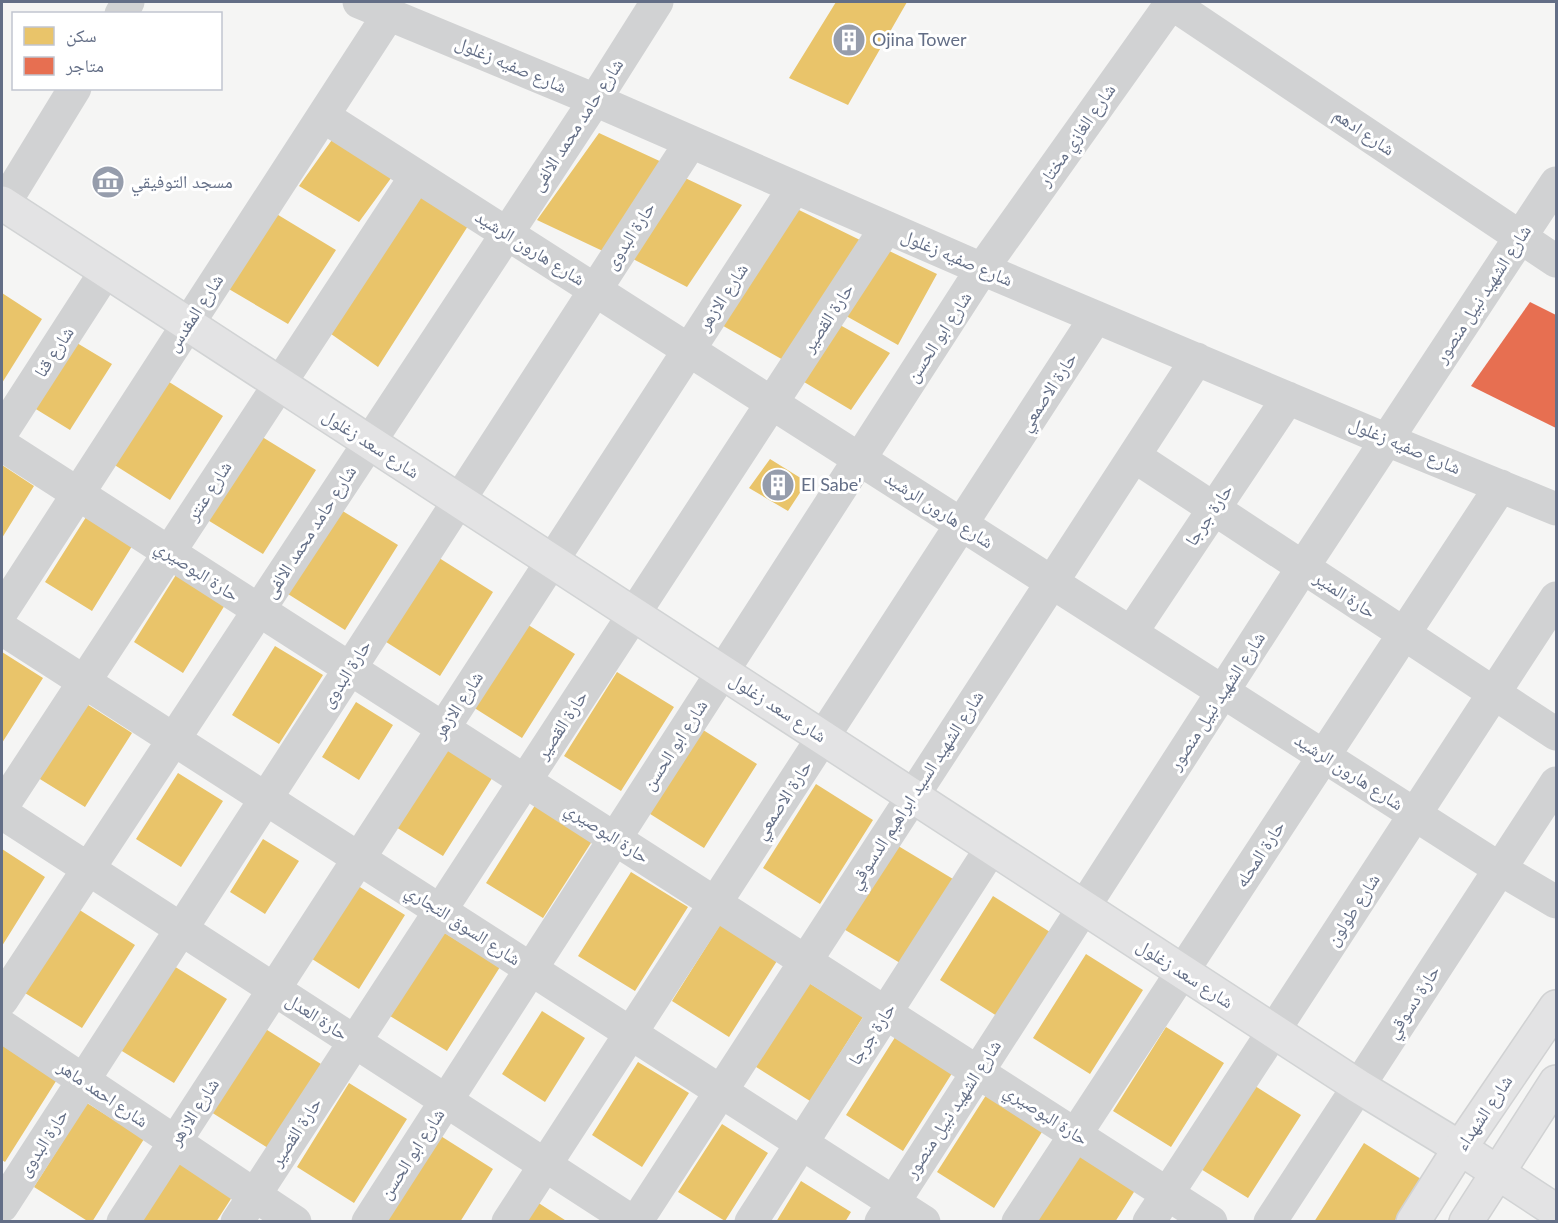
<svg xmlns="http://www.w3.org/2000/svg" width="1558" height="1223" font-family="Lato,'Noto Naskh Arabic',sans-serif">
  <rect width="100%" height="100%" fill="#f5f5f4"/>
  <!-- homes -->
  <path fill="#e9c46a" d="M836,2h71l-59,103 -59,-27z
    M599,133l67,31 -59,89 -70,-33z
    M334,137l60,37 -35,48 -60,-36z
    M683,177l59,28 -55,82 -54,-28z
    M418,186l57,29 -97,152 -54,-38z
    M265,207l71,43 -48,74 -66,-39z
    M797,209l65,32 -77,120 -67,-38z
    M879,246l58,28 -39,71 -59,-33z
    M2,293l40,26 -40,64z
    M831,320l59,33 -39,57 -57,-34z
    M67,337l45,27 -42,66 -44,-27z
    M166,380l57,36 -53,84 -57,-36z
    M259,435l57,35 -53,84 -57,-35z
    M770,459l37,23 -19,29 -39,-23z
    M2,465l32,21 -32,52z
    M341,510l57,35 -53,85 -57,-36z
    M88,514l46,29 -42,68 -47,-29z
    M436,556l57,36 -53,84 -57,-36z
    M179,570l49,30 -45,73 -49,-31z
    M517,618l58,36 -53,84 -57,-36z
    M275,646l48,29 -44,69 -47,-29z
    M2,652l41,26 -41,65z
    M617,672l57,35 -53,84 -57,-35z
    M82,701l50,32 -47,74 -50,-31z
    M356,702l37,23 -34,55 -37,-23z
    M700,728l57,36 -53,84 -57,-36z
    M439,737l57,35 -53,84 -57,-35z
    M178,773l45,28 -42,66 -45,-28z
    M816,784l57,36 -53,84 -57,-36z
    M539,799l57,36 -53,83 -57,-35z
    M263,839l36,22 -34,53 -35,-22z
    M895,844l58,35 -53,84 -58,-35z
    M2,849l43,28 -43,69z
    M631,872l57,35 -53,84 -57,-35z
    M355,884l50,31 -46,74 -50,-32z
    M993,896l57,36 -53,84 -57,-36z
    M78,909l57,36 -53,83 -57,-35z
    M725,917l57,36 -53,84 -57,-36z
    M443,932l57,35 -53,84 -57,-35z
    M1086,954l57,36 -53,84 -57,-36z
    M169,963l58,36 -53,84 -57,-35z
    M806,981l57,36 -53,84 -57,-36z
    M542,1011l43,27 -40,64 -43,-28z
    M1166,1027l58,36 -53,84 -58,-36z
    M264,1028l57,36 -53,84 -57,-36z
    M899,1031l57,36 -53,84 -57,-36z
    M2,1043l56,35 -53,84 -3,-2z
    M638,1062l51,31 -47,74 -50,-32z
    M1244,1079l57,36 -53,83 -57,-35z
    M349,1083l58,36 -53,84 -57,-36z
    M990,1089l57,35 -53,84 -57,-36z
    M87,1103l57,36 -52,83h-3l-55,-35z
    M722,1124l46,29 -43,68 -47,-29z
    M436,1133l57,36 -33,53h-71l-6,-5z
    M1364,1143l57,36 -27,43h-80z
    M1082,1148l57,36 -24,38h-80z
    M177,1158l57,36 -18,28h-79z
    M801,1181l50,31 -6,10h-69z
    M537,1202l31,20h-43z"/>
  <!-- shops -->
  <path fill="#e76f51" d="M1530,302l26,13v113l-85,-42z"/>
  <g fill="none" stroke-linecap="round" stroke-linejoin="round">
    <defs>
      <path id="major" d="M2,203l1356,883 102,62 96,63"/>
      <path id="highway" d="M1413,1222l47,-74 96,-141
        M1466,1222l90,-140"/>
    </defs>
    <!-- major casing -->
    <use href="#major" stroke="#d1d3d4" stroke-width="36"/>
    <!-- highway casing -->
    <use href="#highway" stroke="#d1d2d3" stroke-width="36"/>
    <!-- minor -->
    <path stroke="#d1d2d3" stroke-width="33" d="M359,2l236,98 387,169 405,171 169,69
      M1171,3l385,258
      M121,14l7,-12
      M323,116l1177,753 56,33
      M2,207l73,-119
      M2,432l104,-161
      M2,445l1209,777
      M1134,456l422,278
      M2,611l387,-597
      M2,629l922,593
      M1131,633l157,-235
      M2,807l414,-631
      M2,813l631,409
      M2,1000l593,-900 62,-98
      M2,1026l293,196
      M2,1206l689,-1064
      M123,1222l671,-1034
      M237,1222l649,-994
      M368,1222l614,-953 190,-267
      M508,1222l588,-905
      M636,1222l561,-863
      M751,1222l241,-375
      M881,1222l422,-655 253,-384
      M1018,1222l483,-736
      M1149,1222l407,-624
      M1270,1222l286,-439"/>
    <!-- major -->
    <use href="#major" stroke="#e3e3e4" stroke-width="33"/>
    <!-- highway -->
    <use href="#highway" stroke="#e3e3e4" stroke-width="33"/>
  </g>
  <!-- icons -->
  <defs>
    <symbol id="building-disc" viewBox="-11 -11 22 22"><circle r="9.5" fill="#969dac" stroke="#fff"/><path d="M-4-6H4V6H1V3H-1V6H-4ZM-2.5-4.3h1.7v1.8h-1.7ZM.8-4.3h1.7v1.8H.8ZM-2.5-1h1.7V.8h-1.7ZM.8-1h1.7V.8H.8Z" fill="#fff"/></symbol>
    <symbol id="museum-disc" viewBox="-11 -11 22 22"><circle r="9.5" fill="#969dac" stroke="#fff"/><path d="M0-6L6-3V-2H-6V-3ZM-5-1h2V3h-2ZM-1-1h2V3h-2ZM3-1h2V3H3ZM-6 4H6V6H-6Z" fill="#fff"/></symbol>
  </defs>
  <g fill-rule="evenodd">
    <use href="#building-disc" x="830" y="21" width="38" height="38"/>
    <use href="#museum-disc" x="89" y="163" width="38" height="38"/>
    <use href="#building-disc" x="759" y="466" width="38" height="38"/>
  </g>
  <g text-anchor="middle" stroke-width="6" stroke-linejoin="round" paint-order="stroke">
    <!-- poi labels -->
    <g font-size="18" fill="#636e86" stroke="#fff" text-anchor="start">
      <text x="872" y="46">Ojina Tower</text>
      <text x="131" y="188">مسجد التوفيقي</text>
      <text x="801" y="491">El Sabe'</text>
    </g>
    <!-- street labels -->
    <g font-size="18" fill="#636e86" stroke="#fff">
      <text transform="translate(511 65) rotate(23)" y="6">شارع صفيه زغلول</text>
      <text transform="translate(577 125) rotate(-57)" y="6">شارع حامد محمد الالفى</text>
      <text transform="translate(1364 132) rotate(34)" y="6">شارع ادهم</text>
      <text transform="translate(1077 135) rotate(-55)" y="6">شارع الغازي مختار</text>
      <text transform="translate(630 236) rotate(-57)" y="6">حارة البدوى</text>
      <text transform="translate(530 248) rotate(32)" y="6">شارع هارون الرشيد</text>
      <text transform="translate(957 258) rotate(23)" y="6">شارع صفيه زغلول</text>
      <text transform="translate(1483 294) rotate(-57)" y="6">شارع الشهيد نبيل منصور</text>
      <text transform="translate(723 297) rotate(-57)" y="6">شارع الازهر</text>
      <text transform="translate(195 313) rotate(-57)" y="6">شارع المقدس</text>
      <text transform="translate(828 318) rotate(-57)" y="6">حارة القصير</text>
      <text transform="translate(939 337) rotate(-57)" y="6">شارع ابو الحسن</text>
      <text transform="translate(54 352) rotate(-57)" y="6">شارع قنا</text>
      <text transform="translate(1048 392) rotate(-57)" y="6">حارة الاصمعي</text>
      <text transform="translate(371 444) rotate(33)" y="6">شارع سعد زغلول</text>
      <text transform="translate(1405 446) rotate(23)" y="6">شارع صفيه زغلول</text>
      <text transform="translate(209 491) rotate(-57)" y="6">شارع عنتر</text>
      <text transform="translate(939 510) rotate(33)" y="6">شارع هارون الرشيد</text>
      <text transform="translate(1209 515) rotate(-56)" y="6">حارة جرجا</text>
      <text transform="translate(310 532) rotate(-57)" y="6">شارع حامد محمد الالفى</text>
      <text transform="translate(197 571) rotate(33)" y="6">حارة البوصيري</text>
      <text transform="translate(1345 595) rotate(33)" y="6">حارة المنير</text>
      <text transform="translate(346 674) rotate(-57)" y="6">حارة البدوى</text>
      <text transform="translate(1217 701) rotate(-57)" y="6">شارع الشهيد نبيل منصور</text>
      <text transform="translate(458 705) rotate(-57)" y="6">شارع الازهر</text>
      <text transform="translate(778 708) rotate(33)" y="6">شارع سعد زغلول</text>
      <text transform="translate(562 725) rotate(-57)" y="6">حارة القصير</text>
      <text transform="translate(675 745) rotate(-57)" y="6">شارع ابو الحسن</text>
      <text transform="translate(1349 772) rotate(33)" y="6">شارع هارون الرشيد</text>
      <text transform="translate(916 790) rotate(-57)" y="6">شارع الشهيد السيد ابراهيم الدسوقي</text>
      <text transform="translate(783 800) rotate(-57)" y="6">حارة الاصمعي</text>
      <text transform="translate(607 833) rotate(33)" y="6">حارة البوصيري</text>
      <text transform="translate(1260 854) rotate(-57)" y="6">حارة المحله</text>
      <text transform="translate(1353 910) rotate(-57)" y="6">شارع طولون</text>
      <text transform="translate(463 925) rotate(33)" y="6">شارع السوق التجاري</text>
      <text transform="translate(1185 974) rotate(33)" y="6">شارع سعد زغلول</text>
      <text transform="translate(1413 1002) rotate(-57)" y="6">حارة دسوقي</text>
      <text transform="translate(317 1017) rotate(33)" y="6">حارة العدل</text>
      <text transform="translate(872 1034) rotate(-57)" y="6">حارة جرجا</text>
      <text transform="translate(103 1094) rotate(34)" y="6">شارع احمد ماهر</text>
      <text transform="translate(953 1109) rotate(-57)" y="6">شارع الشهيد نبيل منصور</text>
      <text transform="translate(194 1112) rotate(-57)" y="6">شارع الازهر</text>
      <text transform="translate(1484 1113) rotate(-56)" y="6">شارع الشهداء</text>
      <text transform="translate(1046 1115) rotate(33)" y="6">حارة البوصيري</text>
      <text transform="translate(296 1132) rotate(-57)" y="6">حارة القصير</text>
      <text transform="translate(43 1143) rotate(-57)" y="6">حارة البدوى</text>
      <text transform="translate(412 1154) rotate(-57)" y="6">شارع ابو الحسن</text>
    </g>
  </g>
  <!-- border -->
  <rect width="1558" height="1223" fill="none" stroke="#636e86" stroke-width="6"/>
  <!-- legend -->
  <rect x="12" y="12" width="210" height="78" fill="#ffffff" stroke="#c1c5cf" stroke-width="1.5"/>
  <rect x="24" y="27" width="30" height="18" fill="#e9c46a" stroke="#c1c5cf" stroke-width="1.5"/>
  <text x="66" y="42" font-size="18" fill="#636e86">سكن</text>
  <rect x="24" y="57" width="30" height="18" fill="#e76f51" stroke="#c1c5cf" stroke-width="1.5"/>
  <text x="66" y="72" font-size="18" fill="#636e86">متاجر</text>
</svg>
